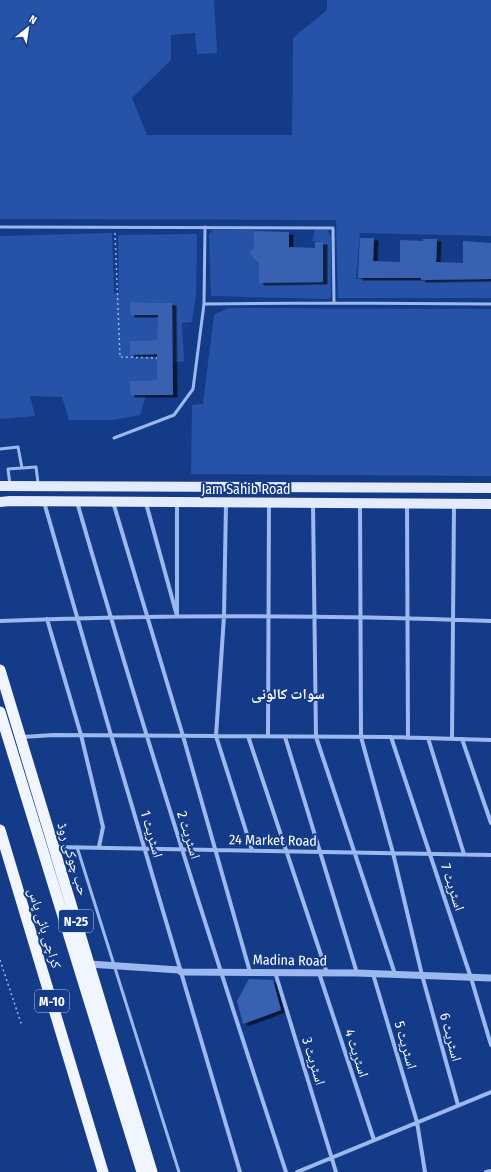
<svg xmlns="http://www.w3.org/2000/svg" width="491" height="1172" font-family="'Fira Sans Condensed','Noto Naskh Arabic',sans-serif">
  <defs>
    <filter id="shadow"><feDropShadow dx="4.5" dy="2.5" stdDeviation="0" flood-color="#0009"/></filter>
  </defs>
  <rect width="100%" height="100%" fill="#143b88"/>
  <!-- green -->
  <path fill="#2653a7" d="M0,0h214l3,53 -20,1 -2,-21 -24,2v25l-39,38 15,37h145l1,-97 34,-28v-10h164v236l-131,-3 -4,46 135,1v18h-153l-2,-78 -336,-1z
    M213,230h41v16l-5,8 10,9v20l63,-1 1,-40 -11,-1 3,-11h12l4,7v59l-2,3h-2l-116,-3 -2,-62z
    M112,233l2,61 5,-1 -1,-58 79,-1 -1,60 -4,28 -10,1 2,38 -11,2 -1,-60 -42,-1v13h28l-1,25 -27,1v14l27,-1v26l-27,1v14h16l-6,20 -27,5h-44l-7,-23 -32,-1 5,20 -35,3v-183z
    M228,308l263,1v167l-300,-2 1,-69 11,-1 11,-89z"/>
  <!-- building -->
  <path fill="#3862b1" filter="url(#shadow)" d="M254,231l35,1v15l26,1v-6h8v40l-64,1v-20l-10,-9 5,-8z
    M360,238h14l-1,23 27,1v-22l23,1v-2h14l-1,23 27,1v-22l28,2v36l-70,1v-2h-63z
    M130,302l42,1 1,92h-43v-14l27,-1v-26l-27,1v-14l27,-1 1,-25h-28z
    M249,979l24,1 8,30 -38,14 -6,-23z"/>
  <g fill="none" stroke-linecap="round" stroke-linejoin="round">
    <!-- path -->
    <path stroke="#9bb8ef" stroke-width="1.5" stroke-dasharray="2 3" stroke-linecap="butt" d="M115,233l5,124 37,1
      M0,960l22,66"/>
    <!-- service -->
    <path stroke="#9bb8ef" stroke-width="3" d="M0,227l333,1 1,75 157,1
      M205,227l-1,77 130,-1
      M114,438l60,-23 19,-26 11,-85
      M0,449l18,-2 4,21 -14,1 2,16
      M22,468l14,-1 2,16
      M77,847l102,325"/>
    <!-- minor -->
    <path stroke="#9bb8ef" stroke-width="4" d="M44,502l67,233 129,437
      M77,502c65,225 136,448 209,670
      M113,502l70,234 67,236
      M146,503l31,113v-114
      M226,503l-2,113 -8,120 36,114
      M313,504l3,233 79,237
      M360,504l1,233 32,116 29,122 36,130
      M407,504l1,234
      M47,619l34,116 22,92 -4,20
      M0,621c164,-7 327,-6 491,0
      M248,736l79,237
      M268,736l1,-233
      M22,737l32,-2 337,2 100,3
      M285,737l72,236
      M391,737l80,241 20,67
      M428,738l36,116
      M452,739l2,-234
      M462,739l29,84
      M55,847l436,8
      M275,972l61,200
      M319,973l55,167
      M373,974l44,148 8,50
      M297,1172l194,-80
      M486,1172l5,-1"/>
    <!-- tertiary -->
    <path stroke="#9bb8ef" stroke-width="7" d="M89,964l90,6 2,2 176,1 134,5"/>
    <!-- primary -->
    <path stroke="#e3ebff" stroke-width="10" d="M0,486l491,2
      M0,502l10,-1 481,3"/>
    <!-- trunk -->
    <path stroke="#f1f5ff" stroke-width="11" d="M0,670l152,502
      M0,712l142,460
      M0,830l103,342"/>
  </g>
  <g text-anchor="middle" stroke-width="4" stroke-linejoin="round" paint-order="stroke">
    <!-- shield labels -->
    <g fill="#143b88" stroke="#b8c4db" stroke-width="1">
      <rect x="59" y="910" width="34" height="22" rx="3"/>
      <rect x="35" y="990" width="34" height="22" rx="3"/>
    </g>
    <g font-size="13" font-weight="bold" fill="#fff">
      <text x="76" y="926">N-25</text>
      <text x="52" y="1006">M-10</text>
    </g>
    <!-- street labels -->
    <g font-size="14" fill="#fff" stroke="#143b88">
      <text x="246" y="494">Jam Sahib Road</text>
      <text transform="translate(152 834) rotate(74)" y="5">اسٹریٹ 1</text>
      <text transform="translate(189 835) rotate(73)" y="5">اسٹریٹ 2</text>
      <text transform="translate(273 840) rotate(1)" y="5">24 Market Road</text>
      <text transform="translate(73 859) rotate(73)" y="5">حب چوکی روڈ</text>
      <text transform="translate(453 887) rotate(72)" y="5">اسٹریٹ 7</text>
      <text transform="translate(45 928) rotate(73)" y="5">کراچی بائی پاس</text>
      <text transform="translate(290 960) rotate(1)" y="5">Madina Road</text>
      <text transform="translate(451 1037) rotate(75)" y="5">اسٹریٹ 6</text>
      <text transform="translate(406 1045) rotate(74)" y="5">اسٹریٹ 5</text>
      <text transform="translate(357 1053) rotate(72)" y="5">اسٹریٹ 4</text>
      <text transform="translate(314 1061) rotate(73)" y="5">اسٹریٹ 3</text>
    </g>
    <!-- neighbourhood labels -->
    <g font-size="15" font-weight="bold" fill="#fff" stroke="#143b88">
      <text x="288" y="699">سوات کالونی</text>
    </g>
  </g>
  <!-- north arrow -->
  <g transform="translate(28 28) rotate(30)" stroke="#143b88" stroke-width="3" paint-order="stroke">
  <path d="M0-3L7 15L0 10L-7 15Z" fill="#ffffff"/>
  <text y="-6" font-size="11" font-weight="bold" text-anchor="middle" fill="#ffffff">N</text>
  </g>
</svg>
